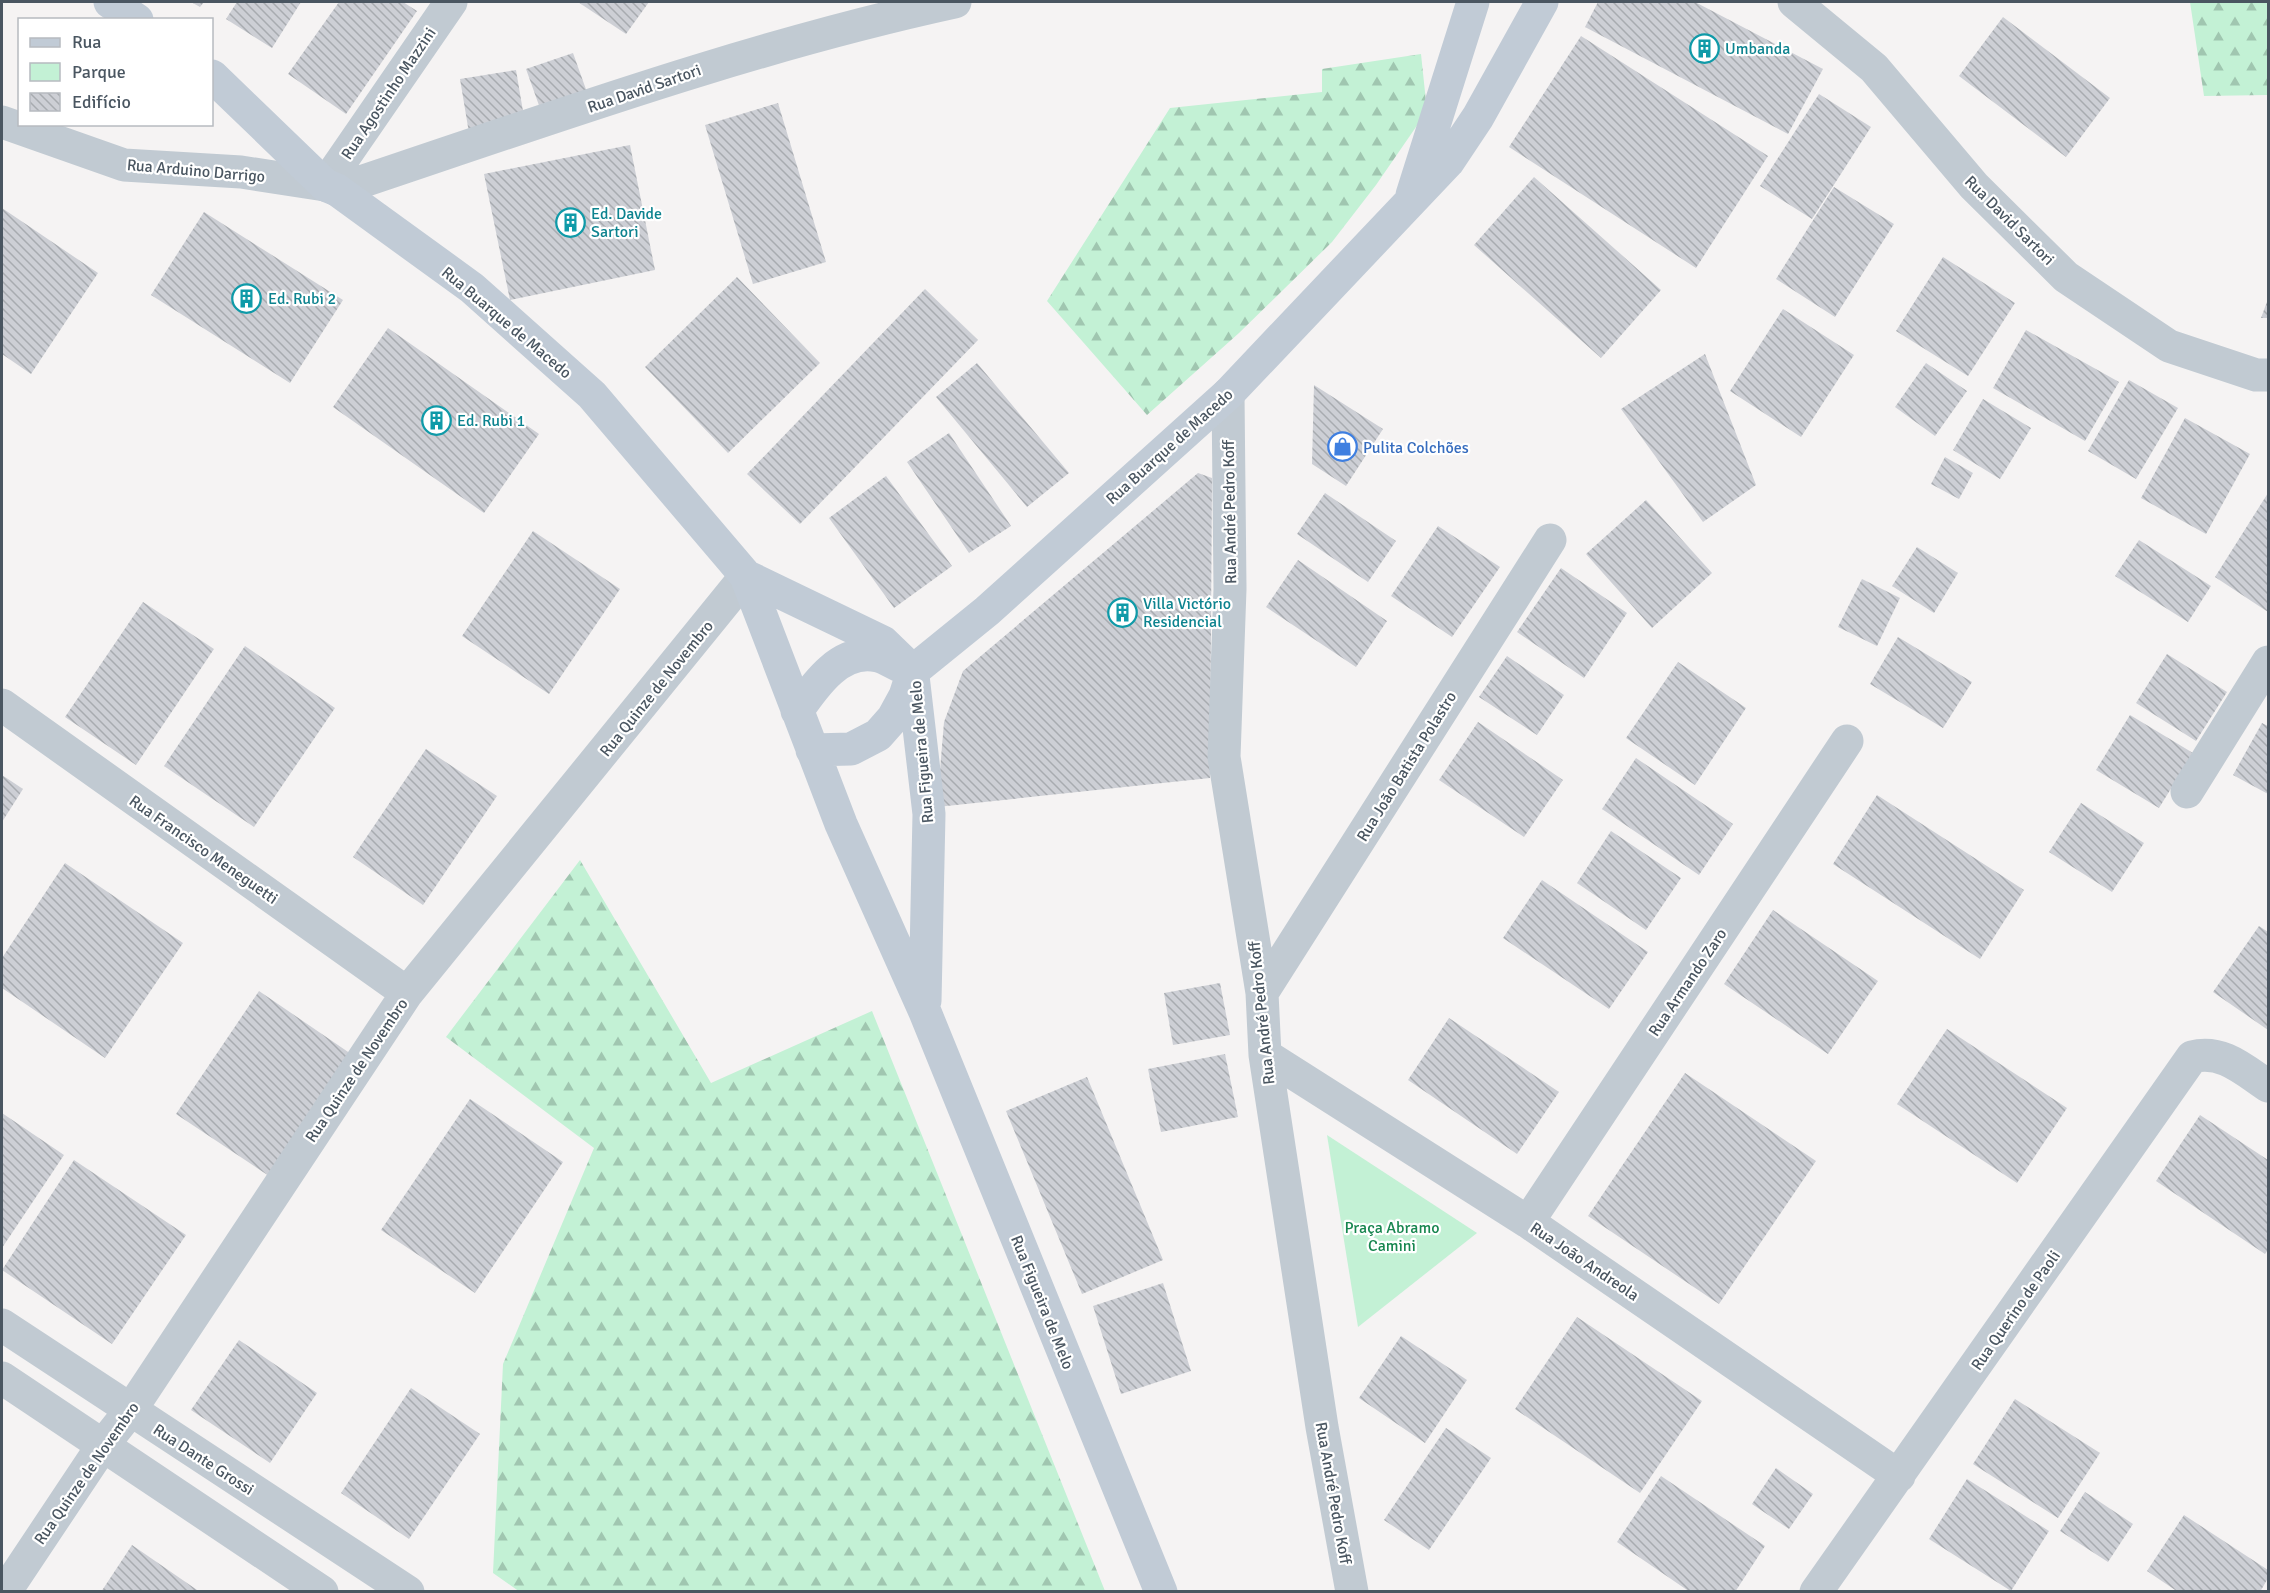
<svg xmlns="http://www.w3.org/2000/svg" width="2270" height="1593" font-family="Signika,sans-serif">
  <defs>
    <pattern id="forest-firs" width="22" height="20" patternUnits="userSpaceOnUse" patternTransform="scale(1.5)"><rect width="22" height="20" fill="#c3f1d5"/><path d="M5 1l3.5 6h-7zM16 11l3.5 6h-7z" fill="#a0c6b0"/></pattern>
    <pattern id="building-back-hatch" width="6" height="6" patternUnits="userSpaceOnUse" patternTransform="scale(1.5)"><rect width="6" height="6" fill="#cdcfd5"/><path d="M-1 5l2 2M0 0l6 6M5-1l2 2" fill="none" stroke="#a8abb0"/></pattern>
  </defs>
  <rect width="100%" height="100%" fill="#f5f3f3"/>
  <!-- green -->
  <path fill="#c3f1d5" d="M1327,1135l150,98 -119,94z"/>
  <!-- forest -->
  <path fill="url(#forest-firs)" d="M2190,2h78v93l-64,1z
    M1421,54l6,57 -51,74 -44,57 -93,91 -92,82 -100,-114 123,-193 152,-16v-23z
    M580,860l131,223 161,-72 233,580 -585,1 -27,-19 10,-209 91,-216 -148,-111z"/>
  <!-- building -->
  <path fill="url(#building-back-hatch)" d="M191,2h13l-4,5z
    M237,2h64l-29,46 -46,-29z
    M339,2h64l14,9 -71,103 -58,-40z
    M578,2h71l-23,32z
    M1598,2h97l128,67 -35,65 -203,-107z
    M2003,17l107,81 -44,59 -107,-81z
    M1581,36l187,120 -72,112 -187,-121z
    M573,53l15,42 -47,16 -15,-42z
    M516,70l9,53 -56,10 -9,-54z
    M1819,94l52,33 -59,92 -52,-33z
    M778,103l48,159 -73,22 -48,-159z
    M630,145l25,125 -145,30 -26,-126z
    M1534,177l127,113 -60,68 -127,-113z
    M1834,187l60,37 -59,93 -59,-38z
    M2,208l96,65 -67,101 -29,-20z
    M204,212l139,88 -53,83 -139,-88z
    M1943,257l72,46 -47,73 -72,-45z
    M737,277l83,86 -92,90 -83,-86z
    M925,289l53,51 -178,184 -53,-50z
    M2268,299v19h-7z
    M1783,309l71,46 -53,82 -71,-46z
    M388,328l151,106 -55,79 -151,-106z
    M2026,330l93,52 -34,59 -92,-53z
    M1705,354l51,131 -53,37 -82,-113z
    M977,363l92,110 -42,34 -91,-110z
    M1926,363l41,28 -32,45 -40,-29z
    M2129,380l49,28 -42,71 -48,-28z
    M1314,385l69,44 -37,57 -34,-22z
    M1983,399l48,29 -31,51 -47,-29z
    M2185,418l65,36 -44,80 -65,-36z
    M949,433l62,93 -42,27 -62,-91z
    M1945,457l28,16 -14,26 -28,-15z
    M1198,473l14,5 -2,300 -273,29 7,-85 19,-51z
    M886,476l66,90 -58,42 -65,-90z
    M1325,493l71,48 -28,41 -71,-48z
    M2268,493v119l-53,-35z
    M1646,500l66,73 -60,55 -66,-74z
    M1438,526l62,41 -48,70 -61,-41z
    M533,531l87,58 -71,105 -87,-58z
    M2139,540l72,46 -23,36 -73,-46z
    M1917,547l41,26 -24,40 -42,-27z
    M1298,560l89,61 -31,46 -90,-60z
    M1561,568l66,45 -43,65 -67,-46z
    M1862,579l38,19 -23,48 -39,-19z
    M143,602l71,47 -78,116 -71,-48z
    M1898,637l74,45 -29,46 -73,-44z
    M245,646l90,62 -81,119 -90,-61z
    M2167,654l60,38 -31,49 -60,-38z
    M1507,656l57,39 -27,40 -58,-38z
    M1678,662l68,46 -51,77 -69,-47z
    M2130,715l63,38 -34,55 -63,-38z
    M1478,722l85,58 -39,57 -85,-57z
    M2262,723l6,3v68l-35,-19z
    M426,749l71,47 -74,109 -70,-48z
    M1636,758l97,66 -34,51 -97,-66z
    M2,775l21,14 -21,33z
    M1877,795l147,95 -44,69 -147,-95z
    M2081,803l63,40 -32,49 -63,-40z
    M1611,831l70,47 -35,52 -69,-47z
    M65,863l118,80 -78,115 -103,-70v-30z
    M1542,880l106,72 -39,57 -106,-71z
    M1773,910l105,71 -50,73 -104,-70z
    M2259,926l9,6v98l-55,-38z
    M1220,983l10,52 -57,10 -9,-52z
    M259,991l95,65 -82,122 -96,-64z
    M1449,1018l110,74 -42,62 -109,-74z
    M1947,1029l120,79 -50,75 -120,-79z
    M1225,1054l13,63 -77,15 -13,-63z
    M1685,1073l131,88 -97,143 -131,-88z
    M1087,1077l76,183 -81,34 -76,-183z
    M470,1099l93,63 -88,131 -94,-63z
    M2,1113l62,42 -62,93z
    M2200,1115l68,45v90l-3,4 -109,-73z
    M74,1160l112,75 -74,109 -110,-74z
    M1163,1283l28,88 -70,23 -28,-88z
    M1577,1317l125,84 -62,92 -125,-84z
    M1401,1336l66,44 -42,63 -66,-45z
    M239,1340l78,53 -47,70 -79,-53z
    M411,1388l69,46 -71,105 -68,-46z
    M2015,1399l85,54 -42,65 -85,-54z
    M1446,1428l45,30 -62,92 -45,-30z
    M1776,1468l37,26 -24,35 -37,-25z
    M1661,1476l104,70 -30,46h-45l-73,-50z
    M1967,1479l82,52 -38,60 -82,-52z
    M2085,1492l48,32 -25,38 -48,-31z
    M2184,1515l84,55v8l-8,14h-82l-31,-21z
    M132,1545l68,47h-99z"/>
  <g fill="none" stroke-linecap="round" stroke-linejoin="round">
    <!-- minor -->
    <path stroke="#c1cad2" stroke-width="33" d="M1794,2l80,66 100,118 92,91 103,69 87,29h12
      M325,185l126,-183
      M337,190c204,-68 407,-142 618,-188
      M1228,394l2,195 -6,168 38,236 3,62 57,372 30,165
      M2,705l405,288
      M2187,792l81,-130
      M1262,993l288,-453
      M1265,1055l263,167 371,254
      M1528,1222l319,-481
      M2,1325l406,267
      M2,1378l320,214
      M5,1592l98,-147 27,-34 277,-418 339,-417
      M1816,1592l376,-535c30,-8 52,13 76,29"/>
    <!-- tertiary -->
    <path stroke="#c1cad2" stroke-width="33" d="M2,122l122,43 117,7 84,13"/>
    <!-- secondary -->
    <path stroke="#c1cbd6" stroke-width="33" d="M110,2l27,18
      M212,76l113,109 12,5 135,98 120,107 154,181 95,248 84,188 236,580
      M1412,195l61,-193
      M746,576l137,66 30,29
      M913,676l16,138 -4,187
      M797,711c18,-26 44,-64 81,-55 8,2 15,7 22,10
      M812,750l39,-1 27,-14 15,-17 12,-22 8,-25 74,-60 241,-217 220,-232 30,-45 64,-115"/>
  </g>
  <!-- icons -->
  <defs>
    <symbol id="building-ring" viewBox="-11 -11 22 22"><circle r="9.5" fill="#fff" stroke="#0f9aa8" stroke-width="1.5"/><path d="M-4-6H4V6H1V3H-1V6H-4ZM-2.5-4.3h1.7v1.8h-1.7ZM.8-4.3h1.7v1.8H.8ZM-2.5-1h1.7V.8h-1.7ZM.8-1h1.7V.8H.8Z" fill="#0f9aa8"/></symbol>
    <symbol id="shop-ring" viewBox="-11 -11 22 22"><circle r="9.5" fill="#fff" stroke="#3f7fe0" stroke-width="1.5"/><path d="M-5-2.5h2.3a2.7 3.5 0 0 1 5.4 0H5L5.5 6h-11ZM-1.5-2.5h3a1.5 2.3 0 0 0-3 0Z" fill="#3f7fe0"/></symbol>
  </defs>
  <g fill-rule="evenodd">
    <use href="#building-ring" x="1688" y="32" width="33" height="33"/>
    <use href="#building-ring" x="554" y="206" width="33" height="33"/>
    <use href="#building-ring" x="230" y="282" width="33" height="33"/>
    <use href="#building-ring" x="420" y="404" width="33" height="33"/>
    <use href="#shop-ring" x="1326" y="430" width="33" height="33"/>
    <use href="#building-ring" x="1106" y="596" width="33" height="33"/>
  </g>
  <g text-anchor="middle" stroke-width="4.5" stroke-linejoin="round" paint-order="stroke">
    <!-- culture labels -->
    <g font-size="16" fill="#0d838f" stroke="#fff" text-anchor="start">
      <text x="1725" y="54">Umbanda</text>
      <text x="591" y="219">Ed. Davide<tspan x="591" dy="18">Sartori</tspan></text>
      <text x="268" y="304">Ed. Rubi 2</text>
      <text x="457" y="426">Ed. Rubi 1</text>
      <text x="1143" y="609">Villa Victório<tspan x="1143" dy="18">Residencial</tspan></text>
    </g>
    <!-- street labels -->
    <g font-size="16" fill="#4a5661" stroke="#fff">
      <text transform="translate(644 88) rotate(-19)" y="6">Rua David Sartori</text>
      <text transform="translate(388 93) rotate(-56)" y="6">Rua Agostinho Mazzini</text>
      <text transform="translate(196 170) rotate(5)" y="6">Rua Arduino Darrigo</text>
      <text transform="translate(2010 220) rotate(45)" y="6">Rua David Sartori</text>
      <text transform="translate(507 322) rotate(40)" y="6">Rua Buarque de Macedo</text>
      <text transform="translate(1169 446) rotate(-42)" y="6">Rua Buarque de Macedo</text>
      <text transform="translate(1229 512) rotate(-91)" y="6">Rua André Pedro Koff</text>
      <text transform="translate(656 688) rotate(-51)" y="6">Rua Quinze de Novembro</text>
      <text transform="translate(921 752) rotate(-95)" y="6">Rua Figueira de Melo</text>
      <text transform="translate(1406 766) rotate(-58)" y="6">Rua João Batista Polastro</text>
      <text transform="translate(204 849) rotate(35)" y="6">Rua Francisco Meneguetti</text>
      <text transform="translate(1687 982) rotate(-56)" y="6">Rua Armando Zaro</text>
      <text transform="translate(1261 1013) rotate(-96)" y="6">Rua André Pedro Koff</text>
      <text transform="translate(356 1070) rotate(-56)" y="6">Rua Quinze de Novembro</text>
      <text transform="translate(1585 1261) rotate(34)" y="6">Rua João Andreola</text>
      <text transform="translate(1043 1302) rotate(68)" y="6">Rua Figueira de Melo</text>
      <text transform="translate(2015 1310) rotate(-55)" y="6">Rua Querino de Paoli</text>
      <text transform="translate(204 1459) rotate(33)" y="6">Rua Dante Grossi</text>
      <text transform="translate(86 1473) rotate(-55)" y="6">Rua Quinze de Novembro</text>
      <text transform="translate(1334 1493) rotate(80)" y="6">Rua André Pedro Koff</text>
    </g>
    <!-- shop labels -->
    <g font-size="16" fill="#366cbe" stroke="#fff" text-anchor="start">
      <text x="1363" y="453">Pulita Colchões</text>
    </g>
    <!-- park labels -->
    <g font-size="16" fill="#17864f" stroke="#fff">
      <text x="1392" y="1233">Praça Abramo<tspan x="1392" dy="18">Camini</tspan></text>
    </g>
  </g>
  <!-- border -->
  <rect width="2270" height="1593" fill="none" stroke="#4a5661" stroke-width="6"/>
  <!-- legend -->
  <rect x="18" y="18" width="195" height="108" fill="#ffffff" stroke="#b7bbc0" stroke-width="1.5"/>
  <rect x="30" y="38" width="30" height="9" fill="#c1cbd6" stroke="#b7bbc0" stroke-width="1.5"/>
  <text x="72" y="48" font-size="18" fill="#4a5661">Rua</text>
  <rect x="30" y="63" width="30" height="18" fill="#c3f1d5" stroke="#b7bbc0" stroke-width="1.5"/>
  <text x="72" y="78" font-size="18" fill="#4a5661">Parque</text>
  <rect x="30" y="93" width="30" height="18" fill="url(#building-back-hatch)" stroke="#b7bbc0" stroke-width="1.5"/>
  <text x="72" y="108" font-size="18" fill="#4a5661">Edifício</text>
</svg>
